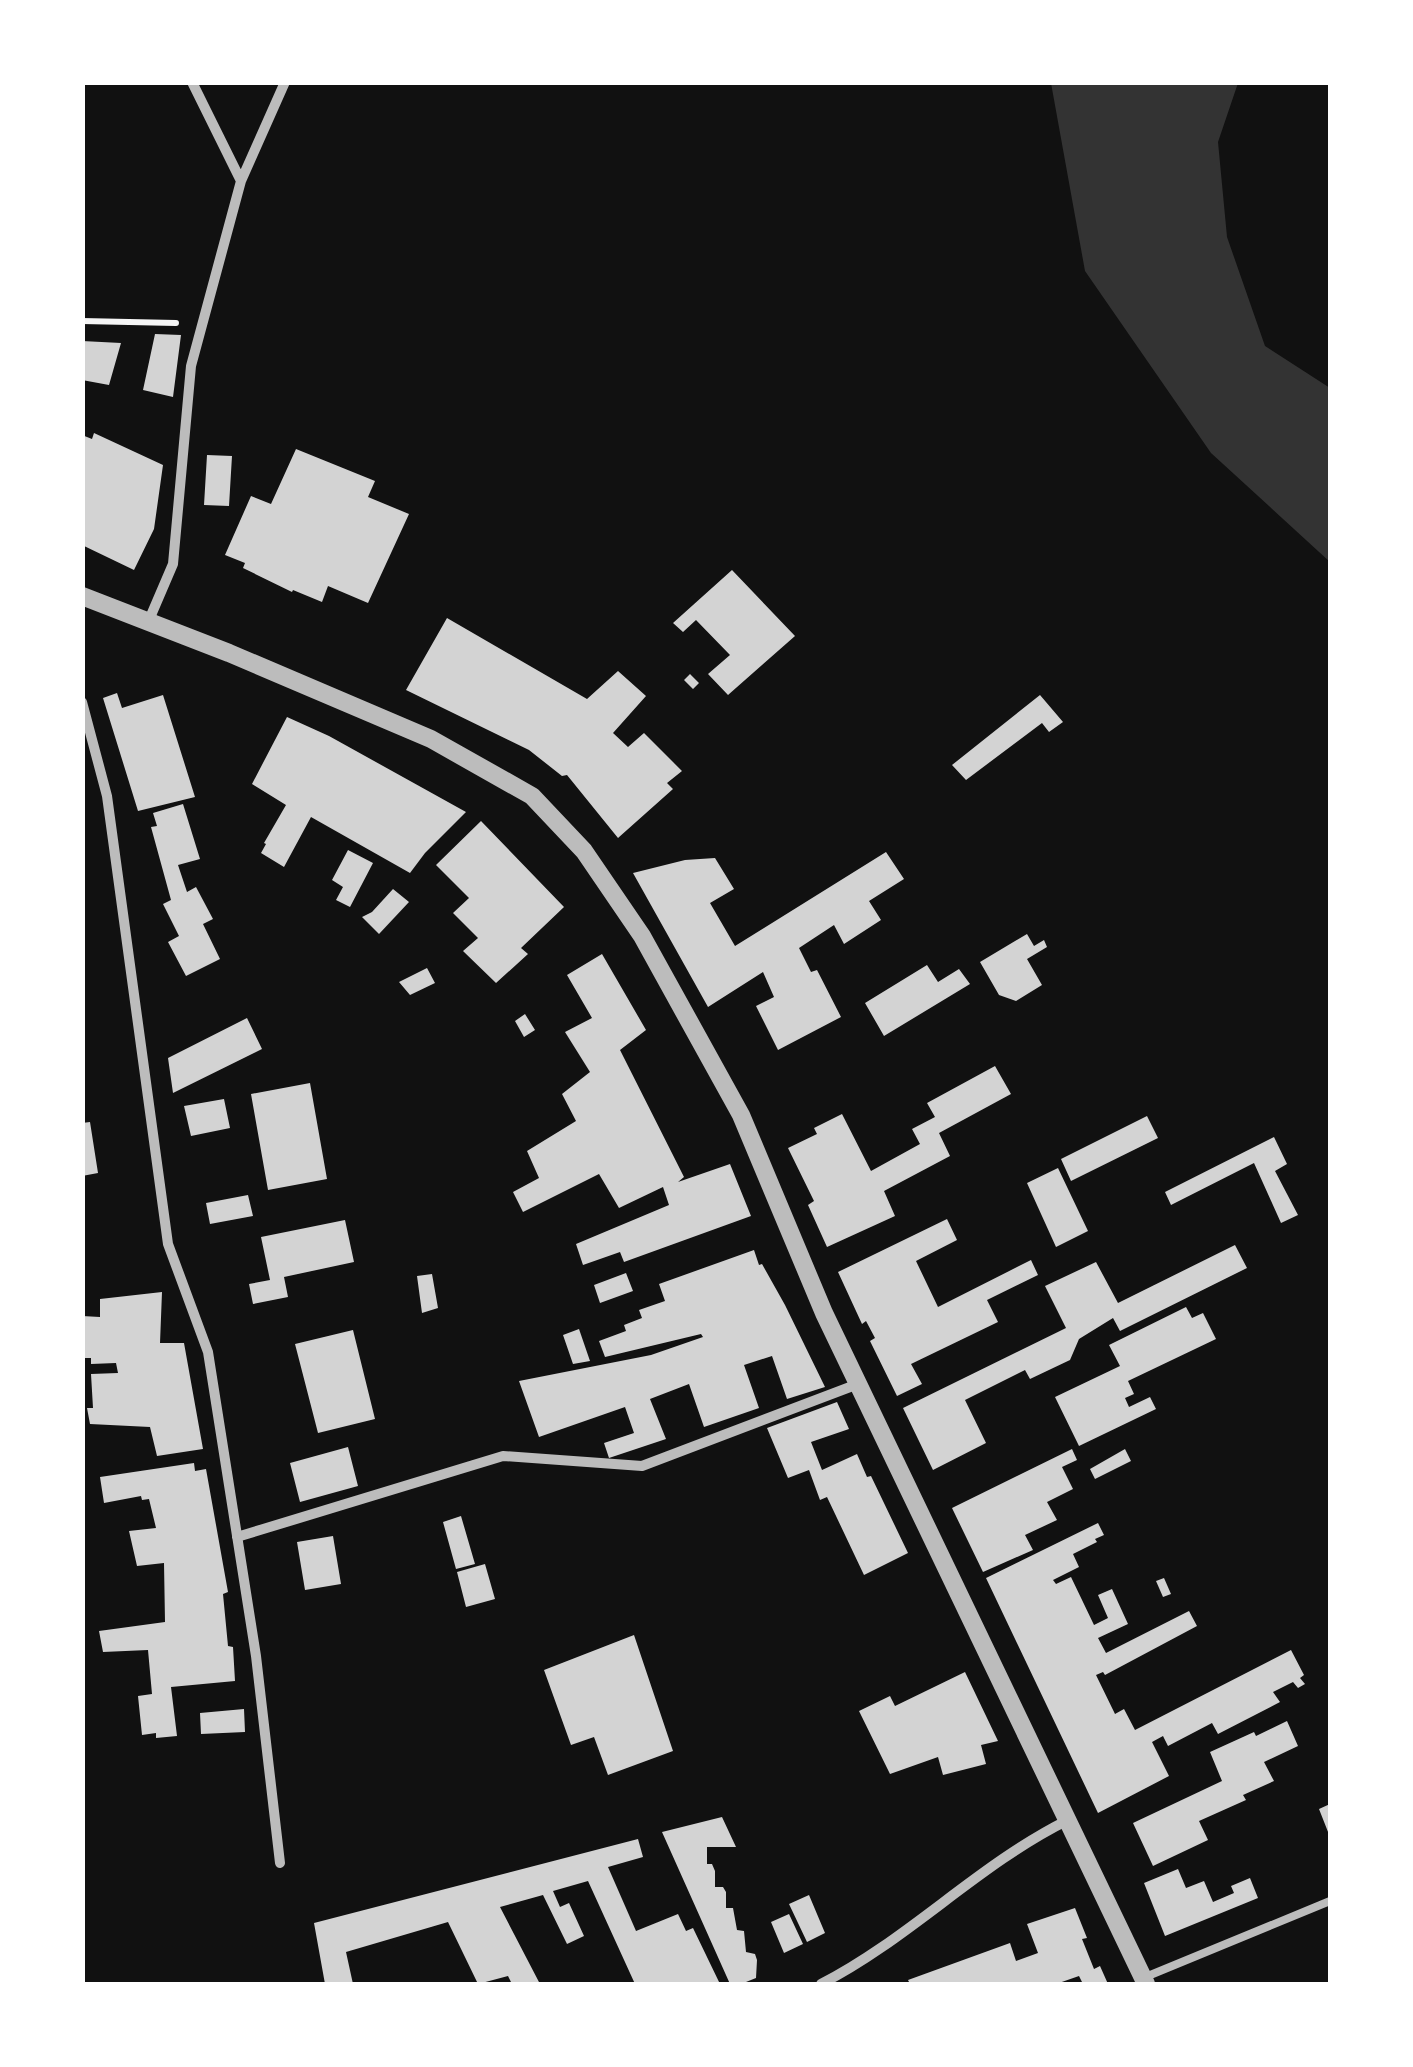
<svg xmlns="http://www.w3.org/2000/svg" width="1413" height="2067" font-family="Montserrat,sans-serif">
  <rect width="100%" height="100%" fill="#111"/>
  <!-- water -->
  <path fill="#333" d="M1051,83h187l-20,59 9,95 38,109 65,42v174l-119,-109 -126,-182z"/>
  <!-- building -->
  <path fill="#d3d3d3" d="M155,334l26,1 -8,62 -30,-7z
    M82,341l39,2 -12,42 -27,-5z
    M94,433l69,32 -9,64 -20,41 -52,-25v-110l10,4z
    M296,449l79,32 -7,16 41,17 -41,89 -40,-17 -6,16 -29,-12 -1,2 -49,-24 2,-5 -20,-8 26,-59 20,8z
    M207,455l25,1 -3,50 -25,-1z
    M732,570l63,66 -67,59 -20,-21 22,-19 -34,-35 -13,12 -10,-9z
    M447,618l140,81 31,-28 28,25 -33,37 15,14 16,-14 38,38 -15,12 6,6 -55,49 -51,-63 -5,1 -33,-26 -123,-60z
    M690,674l9,9 -6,6 -9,-9z
    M117,693l5,15 41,-13 32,102 -57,14 -35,-113z
    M1040,695l23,27 -14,10 -7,-9 -76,57 -14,-15z
    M287,717l42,19 137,76 -41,41 -15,20 -99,-56 -27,50 -23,-14 5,-9 -2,-1 22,-38 -34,-21z
    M183,804l17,55 -22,6 9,27 9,-5 17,32 -10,5 17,35 -34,17 -18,-34 11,-6 -16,-32 8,-4 -20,-73 6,-1 -4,-13z
    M481,821l83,86 -43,41 7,6 -32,29 -33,-32 15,-13 -25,-25 16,-15 -33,-33z
    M348,850l25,13 -23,44 -14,-7 7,-13 -11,-7z
    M886,852l18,27 -35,22 12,19 -37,24 -10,-19 -35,23 12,24 6,-2 24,47 -63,33 -22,-44 18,-9 -11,-25 -55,35 -75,-134 52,-13 30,-2 19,31 -24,14 25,43z
    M393,889l16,13 -30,32 -17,-17 10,-5z
    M1027,934l7,12 10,-6 3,7 -20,12 15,26 -26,16 -17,-6 -19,-33z
    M602,954l44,76 -26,20 64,127 -6,5 52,-18 21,52 -127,46 -4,-10 -37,13 -7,-21 93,-39 -6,-18 -44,21 -20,-34 -76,38 -10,-20 26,-14 -12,-27 49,-30 -14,-27 28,-22 -25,-40 27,-14 -25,-43z
    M927,965l11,17 21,-13 11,15 -86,52 -19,-33z
    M427,968l8,15 -25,12 -11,-13z
    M525,1014l10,16 -11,7 -9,-16z
    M247,1018l15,31 -89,44 -5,-35z
    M995,1066l16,28 -72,39 11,23 -66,35 11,25 -68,31 -19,-42 6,-4 -26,-53 29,-14 -3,-6 28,-14 29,57 49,-27 -8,-15 23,-12 -8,-14z
    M310,1083l17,96 -59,11 -17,-96z
    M224,1099l6,29 -39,8 -7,-30z
    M1147,1116l11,22 -87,43 -10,-22z
    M90,1122l8,51 -16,3v-53z
    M1274,1137l13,27 -12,7 23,44 -17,8 -27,-60 -83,42 -6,-13z
    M1058,1168l30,63 -32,16 -29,-64z
    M248,1195l5,21 -43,8 -4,-21z
    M947,1219l10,21 -41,21 22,46 93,-47 7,15 -51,25 11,22 -87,42 11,20 -25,12 -27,-55 5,-3 -9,-17 -4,3 -24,-52z
    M345,1220l9,42 -70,15 4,20 -35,7 -4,-20 21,-4 -9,-43z
    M1235,1245l12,23 -127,63 -7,-13 -34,21 -9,21 -40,19 -5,-9 -60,30 21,43 -53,27 -30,-62 163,-80 -21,-42 51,-24 22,41z
    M754,1250l5,15 3,-1 23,41 40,82 -38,12 -15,-43 -28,9 15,43 -55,19 -15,-43 -39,15 16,40 -57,19 -5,-15 30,-10 -9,-26 -86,30 -20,-56 132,-26 52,-18 -2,-3 -96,23 -6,-16 27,-10 -2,-6 18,-7 -3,-8 26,-9 -6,-17z
    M626,1273l7,18 -33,12 -6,-18z
    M432,1274l6,34 -16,5 -5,-37z
    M162,1292l-2,51h24l19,106 -46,7 -7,-29 -60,-3 -3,-16h6l-2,-34 27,-1 -2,-10 -25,1v-6h-9v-42l18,1v-18z
    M1186,1307l6,11 11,-5 13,26 -88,42 6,13 -9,4 4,9 21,-10 6,12 -77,37 -24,-49 65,-31 -11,-21z
    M579,1329l11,32 -17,3 -10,-29z
    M353,1330l22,89 -57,14 -23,-89z
    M837,1402l12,27 -38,13 11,28 35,-16 10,23 4,-1 37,77 -44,22 -37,-78 -7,3 -11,-30 -21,8 -21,-50z
    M348,1447l10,39 -58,16 -10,-39z
    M1072,1449l5,11 -15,7 11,22 -26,13 10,18 -32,15 8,15 -50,22 -31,-64z
    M1125,1449l6,12 -36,18 -5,-10z
    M194,1463l1,8 11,-2 22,123 -5,2 5,52 5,1 2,34 -64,6 6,49 -21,2v-5l-14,2 -4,-39 14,-2 -4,-44 -45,2 -4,-21 66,-9 -1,-59 -27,3 -8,-35 27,-3 -7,-29 -7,1 -1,-4 -37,7 -4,-26z
    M461,1516l14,48 -19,5 -13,-47z
    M1098,1523l6,12 -9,4 2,3 -24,12 6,13 -26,13 3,4 15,-7 23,48 14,-7 -10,-23 14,-6 16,35 -30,14 8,15 83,-42 8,15 -92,49 -2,-3 -7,3 19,39 9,-5 11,21 156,-80 13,25 -4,3 5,6 -7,4 -5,-6 -20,10 7,10 -62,32 -6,-11 -44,23 -5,-10 -11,6 17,34 -71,37 -112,-235z
    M333,1536l8,48 -36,6 -8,-48z
    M485,1564l10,35 -29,8 -9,-35z
    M1164,1578l7,16 -8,3 -7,-16z
    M634,1635l39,116 -65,24 -14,-38 -23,8 -27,-75z
    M965,1672l33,69 -17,4 5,19 -43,11 -5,-18 -48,17 -31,-63 31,-15 5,10z
    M244,1709l1,23 -44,2 -1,-21z
    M1287,1721l11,25 -34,16 10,19 -31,14 3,5 -47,21 9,19 -55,26 -20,-43 89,-42 -12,-29 44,-20 2,4z
    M1330,1804v33l-11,-28z
    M722,1817l14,30h-29v17h5l3,7v16h8l3,5v16h7l4,22 7,1 2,21 9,2 2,6 -1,18 -15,6h-11l-68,-152z
    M638,1839l5,18 -35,10 28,64 42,-17 8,17 7,-3 27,56h-85l-47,-103 -35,10 7,16 9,-4 15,33 -17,8 -24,-49 -43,12 40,77h-28l-4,-8 -30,8 -30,-62 -102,30 7,32h-28l-11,-61z
    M1178,1869l8,19 18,-7 9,21 21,-9 -3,-7 19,-8 8,20 -93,38 -21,-53z
    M809,1895l16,38 -18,9 -18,-38z
    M1075,1908l12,30 -5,1 12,30 6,-3 8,18h-25l-4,-8 -23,8h-146l-2,-4 102,-37 6,18 22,-8 -11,-29z
    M789,1914l14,30 -19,9 -13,-31z"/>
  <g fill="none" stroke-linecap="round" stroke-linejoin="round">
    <!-- path -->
    <path stroke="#f5f5f5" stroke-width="6" d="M82,321l94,2"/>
    <!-- service -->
    <path stroke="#bcbcbc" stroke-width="8" d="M1143,1978l187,-77"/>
    <!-- minor -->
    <path stroke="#bcbcbc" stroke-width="10" d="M241,181l44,-99
      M149,620l24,-56 18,-198 50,-185 -49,-99
      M82,702l25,94 61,448 40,108 48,304 24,207
      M237,1537l266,-81 139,10 216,-82
      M821,1984c88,-45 158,-120 247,-164"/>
    <!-- tertiary -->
    <path stroke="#bcbcbc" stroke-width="18" d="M82,596l147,57 202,86 101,57 52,55 58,85 99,179 83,198 322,671"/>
  </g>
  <!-- border -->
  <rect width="1413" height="2067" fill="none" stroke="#ffffff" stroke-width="170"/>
</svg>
